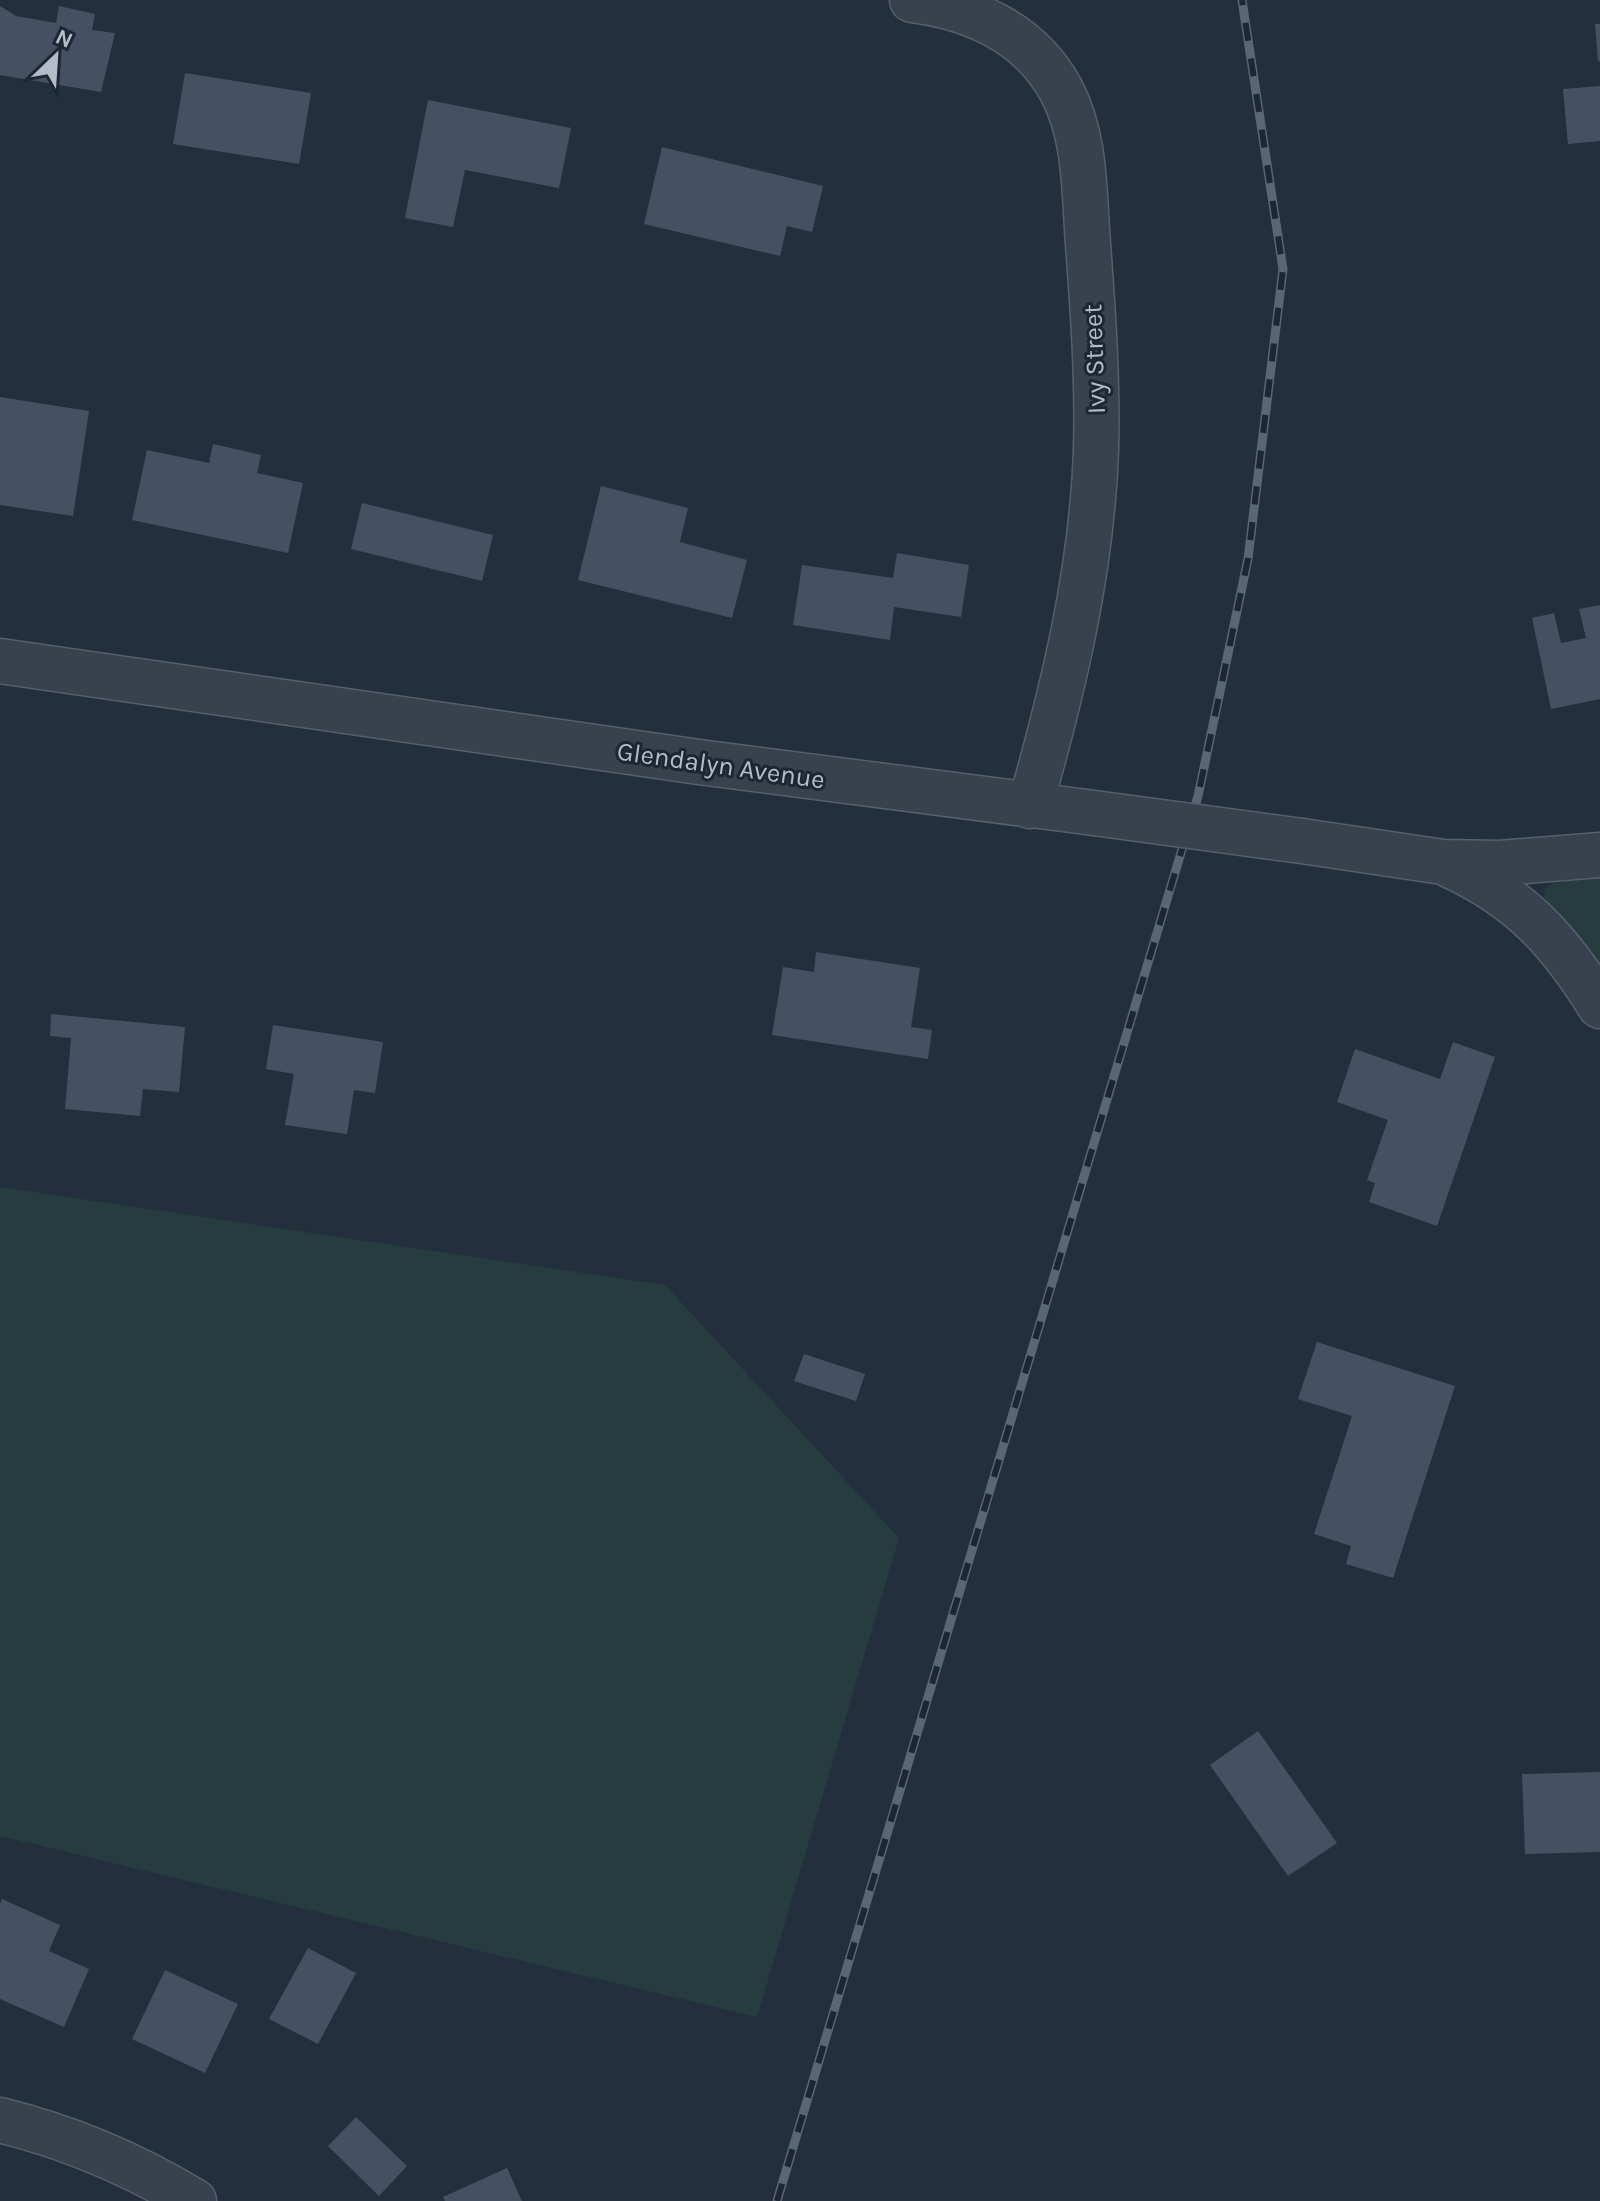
<svg xmlns="http://www.w3.org/2000/svg" width="1600" height="2201" font-family="Karla,sans-serif">
  <rect width="100%" height="100%" fill="#242f3e"/>
  <!-- green -->
  <path fill="#263c3f" d="M1600,876v87l-55,-61 -1,-12 9,-7z
    M0,1187l665,98 234,253 -142,479 -757,-181z"/>
  <!-- building -->
  <path fill="#455162" d="M0,6l16,10 40,7 3,-17 36,8 -3,16 23,3 -14,59 -101,-17z
    M1595,24h5v37l-2,1z
    M185,73l126,20 -12,71 -126,-20z
    M1600,86v55l-32,3 -5,-55z
    M428,100l143,28 -12,60 -94,-18 -12,57 -48,-9z
    M662,147l161,39 -11,46 -25,-6 -7,30 -136,-32z
    M0,397l89,14 -16,105 -73,-11z
    M213,444l48,11 -4,18 46,10 -15,70 -156,-33 15,-70 62,13z
    M601,486l87,22 -8,34 67,18 -15,58 -154,-38z
    M362,503l131,32 -11,46 -131,-32z
    M897,553l72,12 -8,52 -67,-10 -4,33 -97,-15 9,-60 91,13z
    M1600,605v94l-49,10 -19,-91 22,-5 7,30 25,-5 -7,-29z
    M816,952l104,16 -9,59 21,3 -4,29 -156,-24 11,-68 31,5z
    M51,1014l134,13 -6,65 -36,-3 -3,27 -75,-7 6,-71 -21,-2z
    M273,1025l110,17 -8,51 -21,-3 -7,44 -62,-9 9,-51 -28,-5z
    M1453,1042l42,15 -58,169 -68,-24 6,-19 -8,-3 21,-60 -51,-18 18,-53 85,30z
    M1317,1342l138,44 -62,192 -47,-14 5,-18 -37,-12 38,-118 -54,-17z
    M804,1354l61,20 -9,27 -62,-20z
    M1258,1731l79,112 -49,33 -78,-111z
    M1600,1772v80l-75,2 -3,-80z
    M2,1899l58,26 -11,26 40,18 -25,58 -64,-28v-95z
    M308,1948l48,25 -38,71 -49,-25z
    M165,1970l73,34 -33,69 -73,-34z
    M356,2117l51,49 -28,30 -51,-50z
    M507,2168l15,33h-77l-2,-4z"/>
  <g fill="none" stroke-linecap="round" stroke-linejoin="round">
    <defs>
      <path id="minor" d="M912,0c61,8 118,33 149,90 25,46 23,102 27,154 5,68 10,137 8,206 -4,121 -33,240 -66,356
        M0,661l699,101 395,51
        M1302,841l141,21 57,1 100,-8
        M1449,865c71,32 110,75 151,141
        M0,2120c69,17 133,44 194,81"/>
    </defs>
    <!-- minor casing -->
    <use href="#minor" stroke="#565f6c" stroke-width="47"/>
    <!-- minor -->
    <use href="#minor" stroke="#38414e" stroke-width="44"/>
    <defs>
      <path id="rail" d="M777,2201l421,-1405 50,-237 35,-290 -41,-269"/>
    </defs>
    <!-- rail casing -->
    <use href="#rail" stroke="#5a6575" stroke-width="9"/>
    <!-- rail -->
    <use href="#rail" stroke="#1d2633" stroke-width="6" stroke-dasharray="18" stroke-linecap="butt"/>
    <defs>
      <path id="minor-bridge" d="M1094,813l208,28"/>
    </defs>
    <!-- minor-bridge casing -->
    <use href="#minor-bridge" stroke="#565f6c" stroke-width="47" stroke-linecap="butt"/>
    <!-- minor-bridge -->
    <use href="#minor-bridge" stroke="#38414e" stroke-width="44"/>
  </g>
  <g text-anchor="middle" stroke-width="6" stroke-linejoin="round" paint-order="stroke">
    <!-- street labels -->
    <g font-size="26" fill="#b4bcc9" stroke="#1d2633">
      <text transform="translate(1094 359) rotate(-92)" y="9">Ivy Street</text>
      <text transform="translate(721 765) rotate(8)" y="9">Glendalyn Avenue</text>
    </g>
  </g>
  <!-- north arrow -->
  <g transform="translate(56 56) rotate(25)" stroke="#1d2633" stroke-width="6" paint-order="stroke">
  <path d="M0-6L14 30L0 20L-14 30Z" fill="#b4bcc9"/>
  <text y="-12" font-size="22" font-weight="bold" text-anchor="middle" fill="#b4bcc9">N</text>
  </g>
</svg>
